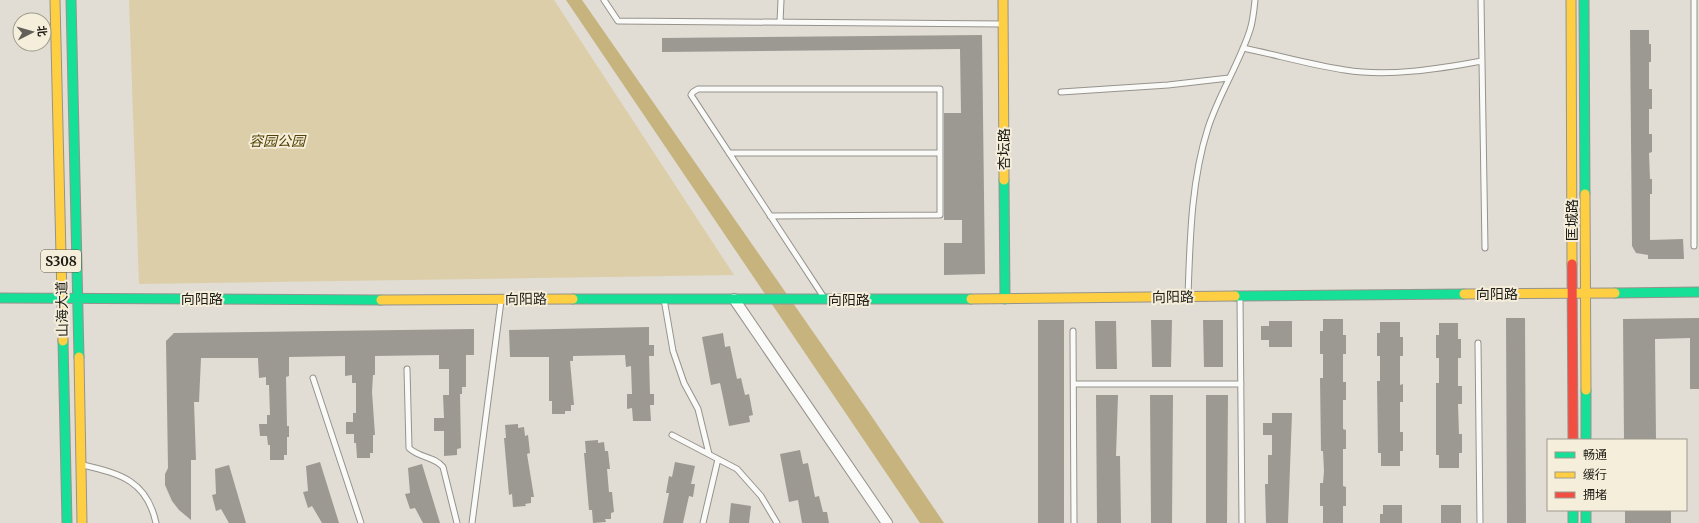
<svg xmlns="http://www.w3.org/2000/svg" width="1699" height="523" font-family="Merriweather,'Noto Sans SC',serif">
  <rect width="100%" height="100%" fill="#e1ddd4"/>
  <!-- green -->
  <path fill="#dccea8" d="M129,0h425l180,275 -595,9z"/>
  <!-- water -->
  <path fill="#c6b37d" d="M566,0h16l284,408 78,115h-24z"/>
  <!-- building -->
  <path fill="#9c9992" d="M1630,30h19v14h2v18h-2v27h3v20h-3v25h3v18l-3,1 1,26h2v15h-2v46l33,-1 1,20h-36v-4l-12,-2 -4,-7z
    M982,35l3,239 -41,1v-32h18v-23h-18v-107h17l-1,-64 -298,3v-14z
    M1506,318h19l1,205h-19z
    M1699,318v71h-9v-51l-35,1 1,101h-32l-1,-121z
    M1323,319h20v16h3v19h-3v28h3v18h-3v29l3,1v19h-3v37l3,1v19h-3v17h-20v-17h-3v-23h3l1,-12 -1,-20h-2l-1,-73h3v-24h-3v-23h3z
    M1038,320h26v203h-26z
    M1151,320h21l-1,47h-19z
    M1203,320h20v47h-19z
    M1095,321h21l1,48h-21z
    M1269,321h23v26h-23v-7h-8v-14h8z
    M1380,322h20v15h3v19h-3v29l3,-1v18h-3v30h3v19h-3v15h-19v-13h-3l-1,-72h3v-25h-3v-23h3z
    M1439,323h19v16h3v19h-3v28h4v18h-4l1,30h3v19h-3v15h-20v-13h-3v-72h3v-25h-3v-23h3z
    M649,327v18h5v11h-5l1,38h4v11h-4l1,16h-18l-1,-13 -5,1v-15h5l-1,-28 -5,1 -1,-12 -52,1v5h-3l4,44h-3v6h-6v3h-13v-13h-3v-44h-39l-1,-27z
    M474,329v26h-8v32h-4v7h-2l1,54 -4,1v6l-13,1v-25h-10v-13h10l-1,-23h6v-26h-10v-14l-64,1v19h-2l-1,17 3,43h-2v18h-3v5h-13l-1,-15h-2v-9h-8v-12h7v-9h3v-30h-4v-8l-7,1v-20l-56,1v19l-3,1 1,49h2v11h-2v18h-3v5h-14v-15h-2l-1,-9h-7l-1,-12h8v-9h3l-1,-30h-3v-8l-7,1 -1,-20h-57l-2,44h-5l2,58h-5v60l-12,-10 -7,-9 -7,-16v-11l3,-6 -2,-127 8,-8z
    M723,333l2,14 5,-1 7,33 4,-1 4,17 4,-1 4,21 -4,1 1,6 -21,4 -9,-43 -9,2 -9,-48z
    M1096,395h22l-2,61h4l1,67h-24z
    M1150,395h23l-1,128h-21z
    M1206,395h22l-1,128h-21z
    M1272,413h20l-4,110h-22l-1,-39h3v-29h4v-20h-9v-12h9z
    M518,424v4l6,-1 1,9 3,-1 2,18 -3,1 7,43h-3v6l-6,1 1,2 -13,1 -1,-13 -3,1 -5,-57h2l-1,-13z
    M598,440v3l6,-1 1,9h3l2,18h-3l2,23h3l2,20 -3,1v6h-6l1,3 -13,1 -1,-13h-3l-5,-57h2l-1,-12z
    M800,450l3,14 5,-1 7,34 4,-1 4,16h4l2,11h-27l-4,-23 -9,2 -9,-48z
    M320,462l19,61h-17l-10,-17 -4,2 -5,-16 5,-1 -2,-25z
    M675,462l20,4 -4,18h4l-2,13 -4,-1 -6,27h-20l6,-30h-3l3,-17 3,1z
    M422,464l18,59h-17l-8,-15 -5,1 -5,-15 5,-1 -2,-25z
    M229,465l17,58h-17l-8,-14 -5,2 -4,-16 4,-1 -1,-25z
    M731,503l20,3 -2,17h-20z
    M1383,505h19v18h-22v-9h3z
    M1441,505h20v18h-20z
    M1625,510h46v13h-46z"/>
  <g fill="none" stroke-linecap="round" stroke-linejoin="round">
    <defs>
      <path id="lane" d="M604,0l14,21 385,3
        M1481,0l4,248
        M1694,0v246
        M780,22l1,-22
        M1243,48c34,7 68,17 102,22 43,7 94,-1 137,-9
        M1061,92l107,-7 61,-7
        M729,153h211
        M770,216l170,-1v-126h-242l-5,3 -2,3 132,201
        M1188,296c2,-56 3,-115 20,-168 11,-34 31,-64 42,-98 3,-9 4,-20 5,-30
        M1240,297l2,226
        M664,299l9,52 11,32 14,26 11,45
        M1073,331l1,192
        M1478,343l2,180
        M407,369l2,79c10,10 25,8 34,19l14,56
        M313,378l48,145
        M1074,384h167
        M672,435l65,34 24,27 16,27
        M83,465c38,9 64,16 73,58
        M472,523l29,-222
        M703,523l15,-64"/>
      <path id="street" d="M734,299l153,224"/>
      <path id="fast" d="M71,0l8,357
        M1584,0l1,194
        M1004,180l1,119
        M1615,293l84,-1
        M1235,296l229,-2
        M0,298l381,2
        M573,299h398
        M63,341l4,182
        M1586,390v50
        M1573,510v13
        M1586,510v13"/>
      <path id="slow" d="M55,0l8,341
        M1003,0l1,180
        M1571,0l1,264
        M1585,194l1,196
        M1464,294l151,-1
        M971,299l264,-3
        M381,300l192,-1
        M79,357l3,166"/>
      <path id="jam" d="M1572,264l1,176"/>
    </defs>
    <!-- lane casing -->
    <use href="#lane" stroke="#96938c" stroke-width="7"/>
    <!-- street casing -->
    <use href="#street" stroke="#96938c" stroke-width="12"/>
    <!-- fast casing -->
    <use href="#fast" stroke="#96938c" stroke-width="11"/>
    <!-- slow casing -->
    <use href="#slow" stroke="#96938c" stroke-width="11"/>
    <!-- jam casing -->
    <use href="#jam" stroke="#96938c" stroke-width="11"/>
    <!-- lane -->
    <use href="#lane" stroke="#fafaf9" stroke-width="5"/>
    <!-- street -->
    <use href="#street" stroke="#fafaf9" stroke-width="10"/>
    <!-- fast -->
    <use href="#fast" stroke="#16e098" stroke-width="9"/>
    <!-- slow -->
    <use href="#slow" stroke="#ffcf43" stroke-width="9"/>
    <!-- jam -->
    <use href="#jam" stroke="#f24e42" stroke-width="9"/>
  </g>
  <g text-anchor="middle" stroke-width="4" stroke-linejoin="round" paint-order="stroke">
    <!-- shield labels -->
    <rect fill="#f4eedb" stroke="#5e5b50" stroke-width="1" x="41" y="250" width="40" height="22" rx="3"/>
    <g font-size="13" font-weight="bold" fill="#1e1c15">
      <text x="61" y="266">S308</text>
    </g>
    <!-- park labels -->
    <g font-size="14" font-style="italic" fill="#534204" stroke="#f4eedb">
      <text x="277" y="146">容园公园</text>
    </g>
    <!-- street labels -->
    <g font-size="14" fill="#1e1c15" stroke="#f4eedb">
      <text transform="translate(1004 149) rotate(-90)" y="5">杏坛路</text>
      <text transform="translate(1572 220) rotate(-90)" y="5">匡城路</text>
      <text x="1497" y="299">向阳路</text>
      <text transform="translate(1173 297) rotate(-1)" y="5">向阳路</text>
      <text x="202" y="304">向阳路</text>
      <text transform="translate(526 299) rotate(-1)" y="5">向阳路</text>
      <text x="849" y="305">向阳路</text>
      <text transform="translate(62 309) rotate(-91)" y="5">山海大道</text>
    </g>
  </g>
  <!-- legend -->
  <rect x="1547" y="439" width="140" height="72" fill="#f4eedb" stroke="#9e9a8c"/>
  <rect x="1555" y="452" width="20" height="6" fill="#16e098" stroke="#9e9a8c"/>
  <text x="1583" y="459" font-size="12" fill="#1e1c15">畅通</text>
  <rect x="1555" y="472" width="20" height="6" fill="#ffcf43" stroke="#9e9a8c"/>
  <text x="1583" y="479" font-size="12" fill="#1e1c15">缓行</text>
  <rect x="1555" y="492" width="20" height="6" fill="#f24e42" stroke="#9e9a8c"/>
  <text x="1583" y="499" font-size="12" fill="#1e1c15">拥堵</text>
  <!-- north arrow -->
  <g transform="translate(32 32) rotate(84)"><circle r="19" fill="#f4eedb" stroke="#9e9a8c"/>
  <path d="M0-3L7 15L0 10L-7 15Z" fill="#626058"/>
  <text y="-6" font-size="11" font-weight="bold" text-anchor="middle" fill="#1e1c15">北</text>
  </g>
</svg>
